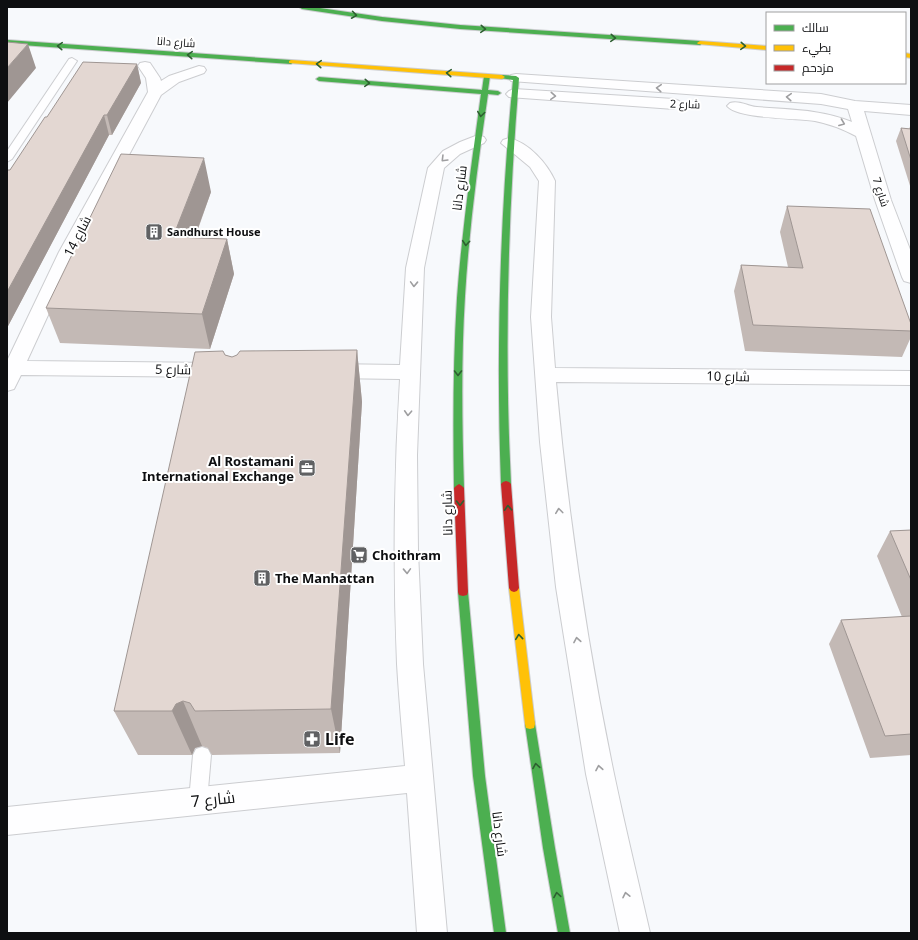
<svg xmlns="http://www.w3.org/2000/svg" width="918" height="940" font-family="'Noto Sans',Cairo,sans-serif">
  <rect width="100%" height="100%" fill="#f7f9fc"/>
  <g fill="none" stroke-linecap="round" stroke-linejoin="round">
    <defs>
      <path id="lane" d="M72,58l5,3 -65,98 -5,3v-11l62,-92z
        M202,747l6,2 3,6 -4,46 -3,6 -6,3 -6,-3 -3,-6 4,-46 3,-6z"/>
      <path id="street" d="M145,62l5,1 10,15 1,3 8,-5 30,-10 5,1 2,3 -2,3 -25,9 -18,13 -84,157 -50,109 192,2 7,2 3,5 -3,5 -7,2 -198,-2 -7,14 -7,2v-30l52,-109 89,-160 -2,-14 -8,-12 2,-3z
        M516,74l305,20 34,7 56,4v10l-47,-4 27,89 20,52v31l-7,-2 -2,-4 -27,-77 -19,-64c-13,-7 -26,-12 -41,-15 -18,-3 -78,-2 -88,-15l3,-3c9,-3 17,3 27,4 32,3 64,2 95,15l-4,-13 -27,-5 -310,-23 -2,-3 2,-3z
        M514,89l160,10 5,2 3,3 -3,3 -5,2 -165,-12 -3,-3 3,-3z
        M478,135l6,2 2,3 -2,3 -24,11 -16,14 -20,100 -7,187 1,96 5,113 24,269h-30l-10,-140 -400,42v-28l398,-41c-3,-34 -6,-68 -8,-102 -4,-95 -3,-190 3,-285l-70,-1 -7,-2 -3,-5 3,-5 7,-2 70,1 6,-97 22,-100 15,-17 17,-9z
        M509,138c20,5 38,25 46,43l-4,136 4,51 356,3v14l-355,-3c12,132 31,262 58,392 11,53 24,106 36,159h-30l-34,-159 -30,-187 -16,-145 -9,-125 8,-136 -9,-14 -29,-24 2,-3z"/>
      <path id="fast" d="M299,7h14l69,10 78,8 240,16 3,2 -3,2 -240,-16 -78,-8 -80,-12z
        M7,40l284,20 3,2 -3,2 -284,-20z
        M487,74l3,2 -2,14 10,1 3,2 -3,2 -10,-1c-10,67 -19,135 -23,202 -4,64 -3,128 -1,192l-2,2h-6l-2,-2c-1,-63 -1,-127 3,-190 5,-69 15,-137 24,-204l-162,-13 -3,-2 3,-2 163,13 2,-14z
        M502,75l14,1 3,2c-11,135 -15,270 -8,406l-2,2h-6l-2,-2c-5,-135 -1,-270 12,-404l-13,-2v-2z
        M463,588l4,1 1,3 17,184 21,157h-12l-21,-157 -15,-184 1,-3z
        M530,719l4,1 1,4 20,124 15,85h-12l-15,-85 -18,-124 1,-4z"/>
      <path id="slow" d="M700,41l67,5v4l-69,-6 -1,-1z
        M905,53l6,1v4l-6,-1z
        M291,60l211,15 3,2 -3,2 -213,-16v-2z
        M514,584l3,1 2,3 16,136 -1,4 -4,1 -4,-1 -1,-4 -16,-136 2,-3z"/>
      <path id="jam" d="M506,481l3,1 2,2 8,104 -2,3 -3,1 -3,-1 -2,-3 -8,-104 2,-2z
        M459,484l3,2 2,2 4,104 -1,3 -4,1 -4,-1 -1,-3 -4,-104 2,-2z"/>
    </defs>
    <!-- lane casing -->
    <use href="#lane" stroke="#cccdd0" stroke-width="2"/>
    <!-- street casing -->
    <use href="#street" stroke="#cccdd0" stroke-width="2"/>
    <!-- fast casing -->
    <use href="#fast" stroke="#cccdd0" stroke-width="2"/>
    <!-- slow casing -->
    <use href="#slow" stroke="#cccdd0" stroke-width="2"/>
    <!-- jam casing -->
    <use href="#jam" stroke="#cccdd0" stroke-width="2"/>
    <!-- lane -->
    <use href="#lane" fill="#fefeff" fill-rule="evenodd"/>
    <!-- street -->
    <use href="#street" fill="#fefeff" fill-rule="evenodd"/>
    <!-- fast -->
    <use href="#fast" fill="#4caf50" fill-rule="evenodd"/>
    <!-- slow -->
    <use href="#slow" fill="#ffc107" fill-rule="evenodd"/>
    <!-- jam -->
    <use href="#jam" fill="#c62828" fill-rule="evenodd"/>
  </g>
  <!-- wall -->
  <path fill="#c3b9b5" d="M137,64l4,19 -29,52h-3l-102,193v-156l3,-2 37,-53z
    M911,124v65l-15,-48 5,-13 8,1z
    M211,192l-16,46 32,1 7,35 -24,75 -150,-6 -14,-35z
    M787,206l124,118v13l-9,20 -157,-6 -11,-60 7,-26 47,2 -8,-35z
    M357,350l5,52 -22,351 -128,2 -4,-7 -6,-2 -7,2 -3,7h-54l-24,-44 111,-356 7,2z
    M911,530v225l-41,3 -41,-114 12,-24 61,-3 -25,-61 13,-25z"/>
  <!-- shaded-wall -->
  <path fill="#9f9693" d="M28,44l8,24 -29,35v-35z
    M137,64l4,19 -29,52 -5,-20z
    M104,115l5,20 -102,193v-36z
    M204,158l7,34 -29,80 -9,-35z
    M227,239l7,35 -24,75 -8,-35z
    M357,350l5,52 -22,351 -9,-44z
    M183,701l19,45 -7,2 -3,7 -20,-44 4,-7z"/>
  <!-- building -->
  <path fill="#e3d7d2" stroke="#9f9693" d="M7,42l21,2 -21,24z
    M83,62l54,2 -30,51h-3l-97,177v-120l1,-2h2l35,-53h2z
    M901,128l10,1v31z
    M121,154l83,4 -31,79 54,2 -25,75 -156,-6z
    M787,206l83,3 41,115v7l-158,-6 -12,-60 62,3z
    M357,350l-26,359 -136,2 -5,-8 -7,-2 -7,3 -4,7h-58l81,-359 28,-1 2,4 7,2 5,-2 3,-4z
    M911,530v50l-21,-49z
    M911,616v118l-26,2 -44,-116z"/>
  <!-- one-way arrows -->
  <defs><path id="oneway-chevron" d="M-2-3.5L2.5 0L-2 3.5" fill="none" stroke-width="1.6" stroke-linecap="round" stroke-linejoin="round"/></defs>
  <g stroke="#2d5f30">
    <use href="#oneway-chevron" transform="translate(354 15) rotate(8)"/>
    <use href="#oneway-chevron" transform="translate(483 29) rotate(4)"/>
    <use href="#oneway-chevron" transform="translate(613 38) rotate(4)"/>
    <use href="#oneway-chevron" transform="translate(60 46) rotate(-176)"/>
    <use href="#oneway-chevron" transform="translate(743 46) rotate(4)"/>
    <use href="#oneway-chevron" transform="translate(190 55) rotate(-176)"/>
    <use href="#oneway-chevron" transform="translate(319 64) rotate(-176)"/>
    <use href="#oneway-chevron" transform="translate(449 73) rotate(-176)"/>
    <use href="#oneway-chevron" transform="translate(367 83) rotate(4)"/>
    <use href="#oneway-chevron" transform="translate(481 114) rotate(98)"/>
    <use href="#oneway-chevron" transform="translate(466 243) rotate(95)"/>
    <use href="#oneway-chevron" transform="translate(458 373) rotate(90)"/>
    <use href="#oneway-chevron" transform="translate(460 503) rotate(89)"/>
    <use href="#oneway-chevron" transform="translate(508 508) rotate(-93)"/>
    <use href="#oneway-chevron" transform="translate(519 637) rotate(-96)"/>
    <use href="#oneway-chevron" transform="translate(536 766) rotate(-99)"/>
    <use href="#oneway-chevron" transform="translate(557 895) rotate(-99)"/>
  </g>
  <g stroke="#9e9ea0">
    <use href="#oneway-chevron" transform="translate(659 88) rotate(-176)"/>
    <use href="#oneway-chevron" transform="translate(553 96) rotate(4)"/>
    <use href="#oneway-chevron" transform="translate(789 97) rotate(-176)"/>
    <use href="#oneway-chevron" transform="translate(842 123) rotate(21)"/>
    <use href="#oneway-chevron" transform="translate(444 159) rotate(135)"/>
    <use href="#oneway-chevron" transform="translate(414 284) rotate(92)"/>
    <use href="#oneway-chevron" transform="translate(408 413) rotate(93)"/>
    <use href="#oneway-chevron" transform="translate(559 511) rotate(-97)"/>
    <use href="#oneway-chevron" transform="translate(407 571) rotate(88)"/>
    <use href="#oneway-chevron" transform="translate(577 640) rotate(-100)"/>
    <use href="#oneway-chevron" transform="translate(599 768) rotate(-100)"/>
    <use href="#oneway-chevron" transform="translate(626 895) rotate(-102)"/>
  </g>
  <!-- icons -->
  <defs>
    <symbol id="building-square" viewBox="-11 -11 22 22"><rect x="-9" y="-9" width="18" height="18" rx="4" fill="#606163" stroke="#fff"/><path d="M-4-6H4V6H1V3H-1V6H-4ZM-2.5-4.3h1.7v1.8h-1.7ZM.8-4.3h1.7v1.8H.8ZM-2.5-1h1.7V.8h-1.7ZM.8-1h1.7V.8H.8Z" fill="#fff"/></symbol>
    <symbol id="office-square" viewBox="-11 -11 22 22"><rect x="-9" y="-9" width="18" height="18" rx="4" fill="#606163" stroke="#fff"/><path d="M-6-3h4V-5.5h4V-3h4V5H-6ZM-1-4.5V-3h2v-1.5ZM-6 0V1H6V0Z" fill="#fff"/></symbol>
    <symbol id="supermarket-square" viewBox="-11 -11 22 22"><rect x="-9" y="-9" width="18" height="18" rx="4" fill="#606163" stroke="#fff"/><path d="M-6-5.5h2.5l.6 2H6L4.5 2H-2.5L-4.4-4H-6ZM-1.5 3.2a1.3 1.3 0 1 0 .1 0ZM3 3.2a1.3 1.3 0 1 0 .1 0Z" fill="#fff"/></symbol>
    <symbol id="pharmacy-square" viewBox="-11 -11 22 22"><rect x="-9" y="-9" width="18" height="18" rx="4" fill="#606163" stroke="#fff"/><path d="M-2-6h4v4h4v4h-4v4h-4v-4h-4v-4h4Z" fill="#fff"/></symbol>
  </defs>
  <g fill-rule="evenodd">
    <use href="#building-square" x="144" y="222" width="20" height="20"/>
    <use href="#office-square" x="297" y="458" width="20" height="20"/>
    <use href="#supermarket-square" x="349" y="545" width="20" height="20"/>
    <use href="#building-square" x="252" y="568" width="20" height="20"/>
    <use href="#pharmacy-square" x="302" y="729" width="20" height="20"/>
  </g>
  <g text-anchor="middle" stroke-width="4" stroke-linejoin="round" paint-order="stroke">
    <!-- far-street labels -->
    <g font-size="11" fill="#0e0f11" stroke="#fff">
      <text transform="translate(176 42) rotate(4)" y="4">شارع دانا</text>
      <text transform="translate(685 104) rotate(2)" y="4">شارع 2</text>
      <text transform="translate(881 192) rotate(72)" y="4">شارع 7</text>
    </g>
    <!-- far-poi labels -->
    <g font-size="11" font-weight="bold" fill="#0e0f11" stroke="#fff" text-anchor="start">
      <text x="167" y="236">Sandhurst House</text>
    </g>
    <!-- street labels -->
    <g font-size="13" fill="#0e0f11" stroke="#fff">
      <text transform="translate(459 188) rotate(-83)" y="5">شارع دانا</text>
      <text transform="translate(77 236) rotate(-63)" y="5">شارع 14</text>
      <text transform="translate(173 369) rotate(1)" y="5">شارع 5</text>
      <text transform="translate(728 376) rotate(1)" y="5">شارع 10</text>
      <text transform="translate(447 513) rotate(-91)" y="5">شارع دانا</text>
      <text transform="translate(500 834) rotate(83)" y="5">شارع دانا</text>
    </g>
    <!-- poi labels -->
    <g font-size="13" font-weight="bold" fill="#0e0f11" stroke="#fff" text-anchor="start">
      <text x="294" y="466" text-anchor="end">Al Rostamani<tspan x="294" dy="15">International Exchange</tspan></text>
      <text x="372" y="560">Choithram</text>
      <text x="275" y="583">The Manhattan</text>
    </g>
    <!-- near-poi labels -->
    <g font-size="16" font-weight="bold" fill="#0e0f11" stroke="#fff" text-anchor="start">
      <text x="325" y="745">Life</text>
    </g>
    <!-- near-street labels -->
    <g font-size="16" fill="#0e0f11" stroke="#fff">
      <text transform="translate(213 799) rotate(-6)" y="6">شارع 7</text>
    </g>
  </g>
  <!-- border -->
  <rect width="918" height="940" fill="none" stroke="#0e0f11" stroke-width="16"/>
  <!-- legend -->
  <rect x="766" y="12" width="140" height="72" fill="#ffffff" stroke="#9f9fa0"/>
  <rect x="774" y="25" width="20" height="6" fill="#4caf50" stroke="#9f9fa0"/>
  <text x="802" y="32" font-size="12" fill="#0e0f11">سالك</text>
  <rect x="774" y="45" width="20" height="6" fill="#ffc107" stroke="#9f9fa0"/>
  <text x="802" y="52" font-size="12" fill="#0e0f11">بطيء</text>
  <rect x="774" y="65" width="20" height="6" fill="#c62828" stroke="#9f9fa0"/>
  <text x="802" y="72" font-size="12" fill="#0e0f11">مزدحم</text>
</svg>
